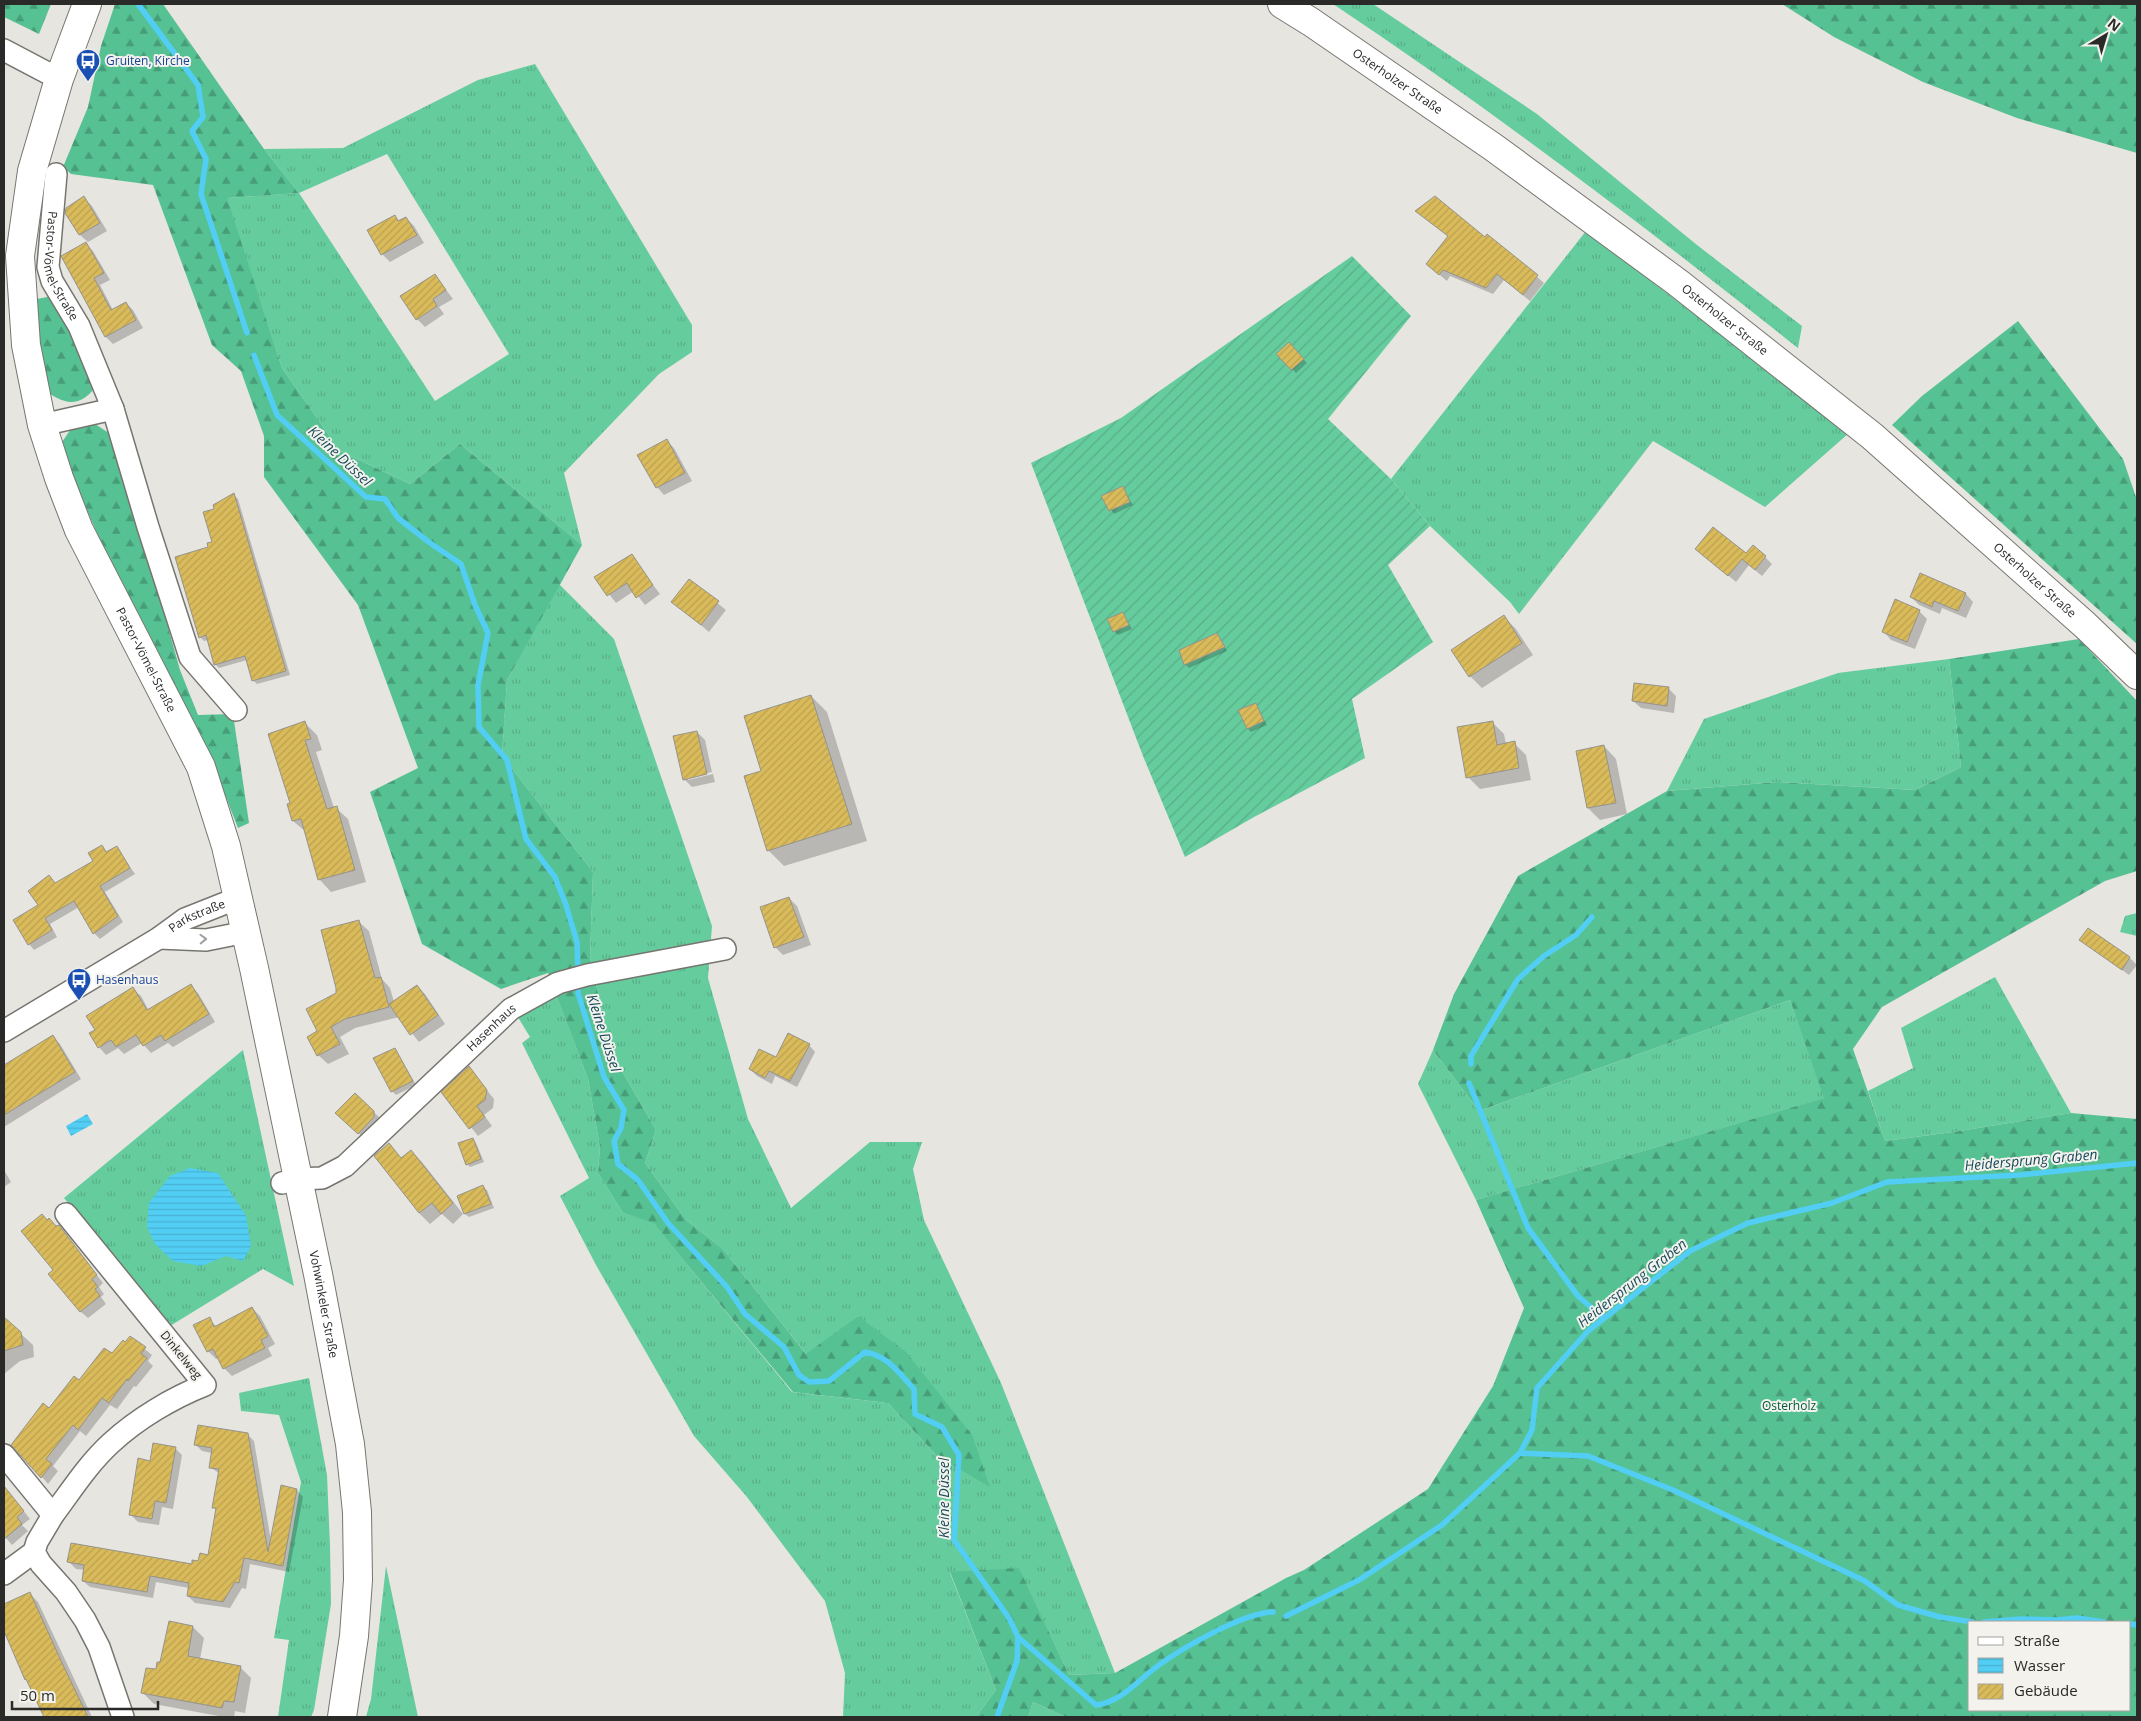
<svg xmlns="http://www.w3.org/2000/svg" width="2141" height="1721" font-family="'Open Sans',sans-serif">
  <defs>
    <pattern id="grass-tufts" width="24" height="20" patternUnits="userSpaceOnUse" patternTransform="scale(1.25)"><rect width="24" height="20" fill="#65cc9e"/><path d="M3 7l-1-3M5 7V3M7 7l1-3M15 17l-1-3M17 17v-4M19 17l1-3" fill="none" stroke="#58af88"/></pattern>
    <pattern id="forest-firs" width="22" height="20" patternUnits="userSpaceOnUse" patternTransform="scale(1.25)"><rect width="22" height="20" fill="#56c193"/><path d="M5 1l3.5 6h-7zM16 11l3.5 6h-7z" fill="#479d78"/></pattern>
    <pattern id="garden-furrows" width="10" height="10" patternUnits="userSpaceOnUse" patternTransform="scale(1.25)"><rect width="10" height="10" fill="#65cc9e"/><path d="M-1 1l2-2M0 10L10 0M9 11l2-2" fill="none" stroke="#58af88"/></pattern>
    <pattern id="water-rules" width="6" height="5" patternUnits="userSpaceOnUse" patternTransform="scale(1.25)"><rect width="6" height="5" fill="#52cef4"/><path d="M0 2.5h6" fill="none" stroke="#48b1d1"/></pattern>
    <pattern id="building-hatch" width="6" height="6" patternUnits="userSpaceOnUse" patternTransform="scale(1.25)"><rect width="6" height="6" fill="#dabb5b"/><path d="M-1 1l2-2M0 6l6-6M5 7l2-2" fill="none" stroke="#bba14f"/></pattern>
  </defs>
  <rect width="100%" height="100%" fill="#e7e5e0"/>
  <!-- grass -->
  <path fill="url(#grass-tufts)" fill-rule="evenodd" d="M1333,4h40l164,110 160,131 105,81 -4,22c-151,-120 -304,-237 -465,-344z
    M535,64l157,261v27l-33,22 -95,99 18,72 -122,-101 -50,40 -70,-33 -58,-83 -56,-170 73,-5 -35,-44 79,-1 135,-68zM387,154l122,200 -74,47 -136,-208z
    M1586,231l263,202 -84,74 -112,-66 -134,173 -9,-12 -80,-76 -39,-47z
    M559,584l55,55 98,287 -4,52 40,141 43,89 79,-66h52l-9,27 11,51 77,163 114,290 -46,2 -50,-106 -69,4 46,117 -20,27h-133l2,-44 -20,-72 -78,-104 -53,-61 -98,-171 -36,-69 29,-18 -67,-135 8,-6 -14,-23 39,-23 33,88 12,68 -2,26 25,40 31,9 35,45 103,125 96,11 49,53 -79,-140 -51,39 -84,-106 -37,-29 -41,-57 11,-33 -45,-78 -21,-95 3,-85 -91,-116 5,-76z
    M1949,659l12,108 -46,23 -138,-8 -110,9 37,-72 134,-46z
    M2137,913v23l-17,-4 5,-16z
    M1995,977l76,136 -118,19 -68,9 -17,-50 45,-23 -12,-40z
    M1790,1000l35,98 -349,102 -58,-116 15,-34 46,61z
    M243,1050l51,236 -31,-17 -93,57 -106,-128z
    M309,1378l18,97 3,70 1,59 -17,106 -3,7h-33l11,-77 -15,-2 27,-156 -22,-67 -38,-4 -2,-18z
    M386,1566l32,151h-52l5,-18z
    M1033,1702l33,15h-38z"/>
  <!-- forest -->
  <path fill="url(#forest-firs)" fill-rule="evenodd" d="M4,4h47l-12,30 -35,-17z
    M115,4h48l101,145 35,44 -72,5 55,170 58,83 70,33 50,-40 122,101 -75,135 -5,76 91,116 -3,85 21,95 45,78 -11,33 41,57 37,29 83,105 52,-38 48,36 66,83 18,52 -53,-31 -49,-53 -95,-11 -104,-125 -35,-44 -31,-10 -25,-40 2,-26 -12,-68 -40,-106 -47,16 -79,-45 -52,-152 48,-24 -60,-163 -94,-128v-41l-23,-65 -29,-26 -59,-160 -82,-11 -8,-7 25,-60 13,-61z
    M1782,4h355v149l-120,-35 -94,-36 -89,-45z
    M52,296l17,26 25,67c-15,17 -26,16 -44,5l-16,-66 3,-29z
    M2018,321l105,138 14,41v144l-245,-219 30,-29z
    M92,422l23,15 65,233 18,45 35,-1 16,109 -11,5 -27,-69 -110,-216 -41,-98 13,-19z
    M2079,639l58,62v170l-32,10 -223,126 -29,42 32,92 68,-9 118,-19 66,6v598h-1071l-33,-15 -5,15h-52l20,-27 -46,-118 69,-4 50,107 46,-2 171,-95 18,-8 124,-81 65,-103 31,-78 -48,-108 348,-102 -34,-98 -311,111 -46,-61 21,-56 64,-118 149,-85 110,-9 138,8 46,-23 -12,-108zM2130,1622v88h-160v-88z"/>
  <!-- garden -->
  <path fill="url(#garden-furrows)" d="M1352,256l59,60 -83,103 63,60 39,47 -42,39 45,77 -81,57 13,59 -111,59 -69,40 -42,-101 -112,-293 90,-45z"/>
  <!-- water -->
  <path fill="url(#water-rules)" d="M87,1114l6,10 -22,12 -5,-10z
    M190,1168l28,5 28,43 5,30 -8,15 -17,-5 -25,10 -28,-5 -18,-17 -8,-17 2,-24 21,-27z"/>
  <!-- shadow -->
  <path fill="#0003" d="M84,198l8,8 15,25 -19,11 -8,-7 -14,-22z
    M394,216l6,5 6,-3 8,8 10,17 -34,19 -8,-8 -13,-23z
    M1424,217l61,21 35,24 24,21 -14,18 -26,-21 -11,14 -43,-18 -3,5 -12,-10 14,-34z
    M86,244l7,7 17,29 -10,5 13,25 13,-7 7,7 10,18 -30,16 -7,-7 -43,-80z
    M435,275l18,24 -14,8 5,7 -19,13 -8,-8z
    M1293,348l14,15 -11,10 -18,-19z
    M666,440l8,8 18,33 -28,14 -7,-8z
    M1122,487l11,18 -19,9 -11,-17z
    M234,495l4,4 52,176 -33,9 -4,-4 -6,-20 -28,8 -4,-4 -7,-24 -4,1 -4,-4 10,-89 3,-5 3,-33z
    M1697,549l68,8 7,7 -10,12 -13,-11 -13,17z
    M631,556l29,38 -15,11 -11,-14 -18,12 -20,-26z
    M689,580l37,30 -17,22 -36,-30z
    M1966,594l7,8 -7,16 -24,-10 -2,6 -21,-9 -8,-8z
    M1919,611l8,8 -12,30 -24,-9 -7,-8z
    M1123,613l9,16 -14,6 -4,-4z
    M1504,617l12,12 17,26 -51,33 -12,-12z
    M1220,638l7,13 -38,17 -4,-4z
    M1669,689l7,7 -2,17 -33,-5 -8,-7z
    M811,696l16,16 40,129 -83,25 -16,-16z
    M1255,704l12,21 -16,7 -3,-3z
    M1492,722l12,12 2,10 8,-1 12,12 5,25 -51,9 -12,-12z
    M305,723l12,12 5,15 -6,2 18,56h2l12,11 18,63 -35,10 -11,-12 -14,-48 -13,-11 -4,-16 3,-1z
    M697,732l8,8 7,32 -24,5v3l25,-6 2,8 -23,5 -8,-8z
    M1604,746l12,13 11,55 -27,6 -12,-12z
    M102,846l6,7 9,-5 18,26 -30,18 18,30 -23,17 -6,-6 -15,-26 -29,17 7,13 -23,13 -5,-6 11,-38 16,-22 39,-23z
    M789,898l8,8 14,39 -28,10 -8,-8z
    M359,922l10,9 13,48 8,9 4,14 23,-16 8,8 20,30 -26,18 -20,-25 -44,11 -15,9 9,17 -21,10 -10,-9 1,-23 19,-38z
    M2088,929l42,29 7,7 -8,10 -48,-35z
    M191,986l7,7 17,29 -42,25 -5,-4 -17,10 -9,-10 -18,11 -6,-6 -12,7 -7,-8 34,-58 8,7 8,15z
    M53,1037l7,7 21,35 -77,48v-61z
    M809,1045l6,7 -18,35 -22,-11 -3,8 -15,-8 -7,-7z
    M395,1049l21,36 -20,10 -4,-4z
    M469,1068l25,31 -1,9 -9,7 8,11 -14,10 -35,-44z
    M355,1094l27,26 -15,21 -30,-28z
    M473,1139l3,4 8,19 -14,5 -3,-3z
    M389,1145l13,14 9,-8 11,11 41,52 -10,10 -11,-10 -12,10 -11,-11z
    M4,1170l7,12 -7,5z
    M483,1187l4,3 7,18 -25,9 -4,-3 -6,-18z
    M48,1221l9,7 1,-2 8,8 37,49 -4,4 5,7 -3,3 5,7 -18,14 -8,-7 -25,-41z
    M252,1308l8,8 15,28 -7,4 4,8 -40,20 -8,-8 -5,-10 -3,1 -8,-8 1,-32 8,8z
    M4,1325l16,8 13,12 1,12 -14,4 -16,13z
    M130,1337l22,18 -4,6 5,5 -17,21 -2,-1 -17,23 -7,-4 -24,31 -6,-5 -27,35 5,5 -10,13 -6,-7 7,-67 77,-66z
    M247,1434l7,7 17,100 26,-51 6,7 -14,75 -39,-8 -4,25 -4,-1 -12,20 -35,-5 -7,-7 1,-8 -33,-6 -3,16 -63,-11 -7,-6 2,-11 -9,-1 -7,-7 124,4 16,-10 8,-45 -4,-4 7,-33 -10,-7 2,-14 -10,-2 -6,-6z
    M175,1448l7,7 -9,54 -11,-2 -3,18 -21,-3 -7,-7 20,-53z
    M4,1486l26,33 -8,6 6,6 -16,14 -8,-9z
    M30,1594l8,8 54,115h-45l-21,-38 -22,-51v-23z
    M193,1627l11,11 -4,21 40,8 11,11 -6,35 -10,-2 -1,6h-10l-70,-13 -11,-11 18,-29z"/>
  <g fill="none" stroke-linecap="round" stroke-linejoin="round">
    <!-- stream -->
    <path stroke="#52cef4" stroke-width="5.5" d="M138,4l60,81 5,32 -11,14 14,28 -5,35 46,139
      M254,355l23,60 89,82 19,2 13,19 32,25 31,21 14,41 13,28 -10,52 1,42 28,33 19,79 29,38 11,28 11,37 1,30
      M578,981v12l26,84 20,33 -3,18 -7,13 4,23 20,16 30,43 59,64 18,27 39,33 15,28 10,7 20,-1 36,-29c23,4 33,20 49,37l1,25 27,13 17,28 -5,85 55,78 9,19 -1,24 -20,56
      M1471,1064v-8l47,-77 26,-23 32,-21 16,-18
      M1469,1083l59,145 50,68 25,22
      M1520,1453l68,3 85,34 192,91 33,24 42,12 33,5
      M1286,1616l73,-36 83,-55 78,-72 12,-23 5,-42 51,-57 102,-80 58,-28 84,-20 55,-21 132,-7 118,-12
      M1984,1622l37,-3 36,1 20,-2 27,4
      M2130,1624l7,1
      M1018,1637l78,68c26,-3 43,-26 63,-40 25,-18 84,-52 114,-53"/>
  </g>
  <!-- building -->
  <path fill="url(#building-hatch)" stroke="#94938e" d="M84,196l16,27 -21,12 -14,-22 1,-5z
    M1435,196l50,41 2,-3 51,41 -15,20 -26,-21 -11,14 -43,-18 -4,5 -13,-11 22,-28 -33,-25z
    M395,215l3,6 8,-4 11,18 -36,20 -14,-25z
    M86,242l18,31 -10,5 17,32 15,-8 10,18 -31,17 -44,-81z
    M435,274l11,16 -13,9 4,7 -21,14 -16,-24z
    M1289,342l15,17 -13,11 -15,-16z
    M667,439l18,34 -29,15 -19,-33z
    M1123,486l7,16 -21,9 -8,-15z
    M234,493l52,178 -34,10 -7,-25 -31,9 -8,-30 -7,3 -24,-81 33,-10 -1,-4 5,-1 -9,-30 11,-3 -1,-4z
    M1713,527l33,26 7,-8 13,11 -11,14 -13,-11 -14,17 -33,-27z
    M632,554l21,31 -17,13 -9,-15 -20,13 -13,-19z
    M1920,573l46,20 -8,18 -24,-10 -2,6 -22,-10z
    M689,579l30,22 -18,24 -30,-23z
    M1895,599l25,11 -13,32 -25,-10z
    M1123,612l6,13 -16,7 -6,-13z
    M1504,615l18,28 -53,34 -18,-27z
    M1217,633l8,14 -41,18 -5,-15z
    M1634,683l35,4 -2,19 -35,-5z
    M811,695l41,129 -85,27 -23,-75 17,-5 -17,-55z
    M1256,703l8,18 -17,8 -9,-19z
    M305,721l6,18 -6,1 22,69 10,-3 18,64 -37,10 -17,-61 -9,2 -5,-17 3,-1 -22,-69z
    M1493,721l4,24 18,-4 4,27 -53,10 -9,-51z
    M697,731l10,43 -24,6 -10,-44z
    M1604,745l12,58 -29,5 -11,-57z
    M102,845l4,7 11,-6 13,22 -30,18 18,30 -25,18 -19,-33 -29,17 7,12 -24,15 -15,-25 25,-15 -10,-14 21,-16 6,8 38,-22 -5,-8z
    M789,897l15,40 -30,11 -14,-41z
    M359,920l16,58 6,-1 8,30 -44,12 -14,8 9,17 -23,12 -10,-19 10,-6 -11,-22 30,-16v-5l-15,-58z
    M2088,928l42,29 -8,13 -43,-30z
    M191,984l18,30 -44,27 -4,-6 -18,11 -7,-11 -20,12 -5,-7 -13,8 -9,-15 6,-3 -9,-14 47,-29 14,23z
    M417,985l21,30 -28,20 -21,-31z
    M788,1033l22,11 -20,37 -21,-10 -4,7 -16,-9 10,-20 17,8z
    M53,1035l22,37 -71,43v-50z
    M395,1048l18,33 -22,11 -18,-34z
    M469,1066l18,24 -2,10 -8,6 8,11 -16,12 -28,-37z
    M355,1093l19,18v6l-16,17 -23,-21z
    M473,1138l8,21 -15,6 -8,-22z
    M389,1143l12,15 10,-8 42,53 -12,11 -9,-11 -13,10 -45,-57z
    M483,1185l8,19 -27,10 -7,-18z
    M42,1214l5,6 2,-2 7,8 3,-1 38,50 -5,4 6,8 -3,2 5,7 -20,16 -32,-38 5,-4 -32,-39z
    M252,1307l16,29 -7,4 4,8 -42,21 -10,-20 -6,3 -14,-27 17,-8 4,10z
    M4,1317l17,15 2,13 -19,6z
    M130,1336l16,11 -5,7 6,4 -19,23 -1,-2 -18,24 -7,-5 -24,32 -5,-5 -27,34 6,5 -11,14 -30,-33 32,-42 6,5 25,-32 5,4 25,-32 8,5 11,-13 2,2z
    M198,1425l50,8 20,119 13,-67 16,4 -14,77 -39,-8 -5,25 -4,-1 -12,20 -36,-6 2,-13 -39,-7 -3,16 -65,-11 2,-16 -17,-3 4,-19 121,21v-4l6,1 2,-8 8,2 8,-47h-4l7,-39 -10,-1 3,-20 -18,-3z
    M153,1443l23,4 -10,56 -11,-2 -3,18 -23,-4 9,-57 12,3z
    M4,1486l20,25 -7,6 5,7 -18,15z
    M30,1592l32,71 26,54h-44l-18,-38 -1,1 -21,-49v-27z
    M169,1621l24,5 -5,30 53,10 -7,36 -10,-1 -2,7 -81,-15 5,-25 10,1 1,-7h3z"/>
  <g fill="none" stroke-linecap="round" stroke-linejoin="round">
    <defs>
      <g id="minor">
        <path d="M4,50l55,29"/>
        <path id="s1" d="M56,174l-8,93 4,14 27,45 34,83 35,118 42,130 46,53"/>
        <path d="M42,425l71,-16"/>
        <path d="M159,938l47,2 40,-8"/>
        <path id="s2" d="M4,1031l155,-93 26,-19 53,-21"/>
        <path id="s3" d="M282,1183l15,-4 25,-1 23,-12 166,-157 47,-26 29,-8 138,-26"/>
        <path d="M4,1455l49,60 -16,27 -3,10 -30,22"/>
        <path d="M53,1515c18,-24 35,-51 58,-72 26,-24 61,-45 94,-58l-139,-171"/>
        <path d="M34,1552l7,12 25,28 19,28 14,27 24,70"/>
      </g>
      <g id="secondary">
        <path id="s4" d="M87,4l-28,75 -27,92 -12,85 6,89 16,80 17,53 20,52 122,237 25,79 28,122 64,306 32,170 7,68 1,68 -4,56 -12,81"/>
        <path id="s5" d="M1282,4l29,18 182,125 184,135 195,154 213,189 52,50"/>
      </g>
    </defs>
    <!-- minor casing -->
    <use href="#minor" stroke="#777570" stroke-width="24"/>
    <!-- secondary casing -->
    <use href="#secondary" stroke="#777570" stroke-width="30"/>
    <!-- minor -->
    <use href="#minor" stroke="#fff" stroke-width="21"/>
    <!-- secondary -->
    <use href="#secondary" stroke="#fff" stroke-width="28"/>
  </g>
  <!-- one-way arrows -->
  <defs><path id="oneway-chevron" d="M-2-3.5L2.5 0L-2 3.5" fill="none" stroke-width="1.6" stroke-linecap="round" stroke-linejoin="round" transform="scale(1.25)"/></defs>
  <use stroke="#9f9f9e" href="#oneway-chevron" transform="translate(203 939) rotate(-2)"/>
  <!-- icons -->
  <defs>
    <symbol id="bus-pin" viewBox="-11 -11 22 30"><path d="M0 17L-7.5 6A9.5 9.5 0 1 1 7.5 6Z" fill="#1a4fb4" stroke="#f4f2ed"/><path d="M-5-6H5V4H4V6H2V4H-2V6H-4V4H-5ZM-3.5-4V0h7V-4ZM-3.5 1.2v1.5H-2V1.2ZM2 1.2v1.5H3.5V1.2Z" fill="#fff"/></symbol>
  </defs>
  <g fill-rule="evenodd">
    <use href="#bus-pin" x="74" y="47" width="28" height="38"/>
    <use href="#bus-pin" x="65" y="966" width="28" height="38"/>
  </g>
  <g text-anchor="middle" stroke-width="4" stroke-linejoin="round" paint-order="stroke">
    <!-- transit labels -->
    <g font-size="12" fill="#164399" stroke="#f4f2ed" text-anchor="start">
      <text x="106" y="65">Gruiten, Kirche</text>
      <text x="96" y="984">Hasenhaus</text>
    </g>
    <!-- street labels -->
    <g font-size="12" fill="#2a2a28" stroke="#f4f2ed">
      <text dy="4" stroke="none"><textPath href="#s5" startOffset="139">Osterholzer Straße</textPath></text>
      <text dy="4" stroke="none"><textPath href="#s1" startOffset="95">Pastor-Vömel-Straße</textPath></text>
      <text dy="4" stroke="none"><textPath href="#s5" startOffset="544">Osterholzer Straße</textPath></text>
      <text dy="4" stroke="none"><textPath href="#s5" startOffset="949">Osterholzer Straße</textPath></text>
      <text dy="4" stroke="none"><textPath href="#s4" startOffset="690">Pastor-Vömel-Straße</textPath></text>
      <text dy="4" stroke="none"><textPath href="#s2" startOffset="225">Parkstraße</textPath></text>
      <text dy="4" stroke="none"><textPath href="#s3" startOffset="268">Hasenhaus</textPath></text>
      <text dy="4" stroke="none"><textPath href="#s4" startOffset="1362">Vohwinkeler Straße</textPath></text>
      <text transform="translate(181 1355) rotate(51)" y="4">Dinkelweg</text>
    </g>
    <!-- park labels -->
    <g font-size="12" fill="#005b3d" stroke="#f4f2ed">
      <text x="1789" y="1410">Osterholz</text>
    </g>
    <!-- water labels -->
    <g font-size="14" font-style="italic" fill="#164b5b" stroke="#f4f2ed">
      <text transform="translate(340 456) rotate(43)" y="5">Kleine Düssel</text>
      <text transform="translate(604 1033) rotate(72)" y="5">Kleine Düssel</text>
      <text transform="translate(2031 1160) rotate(-5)" y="5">Heidersprung Graben</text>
      <text transform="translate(1632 1283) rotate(-38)" y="5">Heidersprung Graben</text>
      <text transform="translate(944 1498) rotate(-90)" y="5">Kleine Düssel</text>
    </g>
  </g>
  <!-- border -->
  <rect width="2141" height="1721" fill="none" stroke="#2a2a28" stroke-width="10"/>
  <!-- legend -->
  <rect x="1968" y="1621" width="162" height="90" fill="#f4f2ed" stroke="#a3a29e"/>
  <rect x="1978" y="1637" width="25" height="8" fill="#ffffff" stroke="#a3a29e"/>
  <text x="2014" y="1646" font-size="15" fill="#2a2a28">Straße</text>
  <rect x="1978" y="1658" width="25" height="15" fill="url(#water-rules)" stroke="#a3a29e"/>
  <text x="2014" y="1671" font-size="15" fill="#2a2a28">Wasser</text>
  <rect x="1978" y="1684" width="25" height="15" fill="url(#building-hatch)" stroke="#a3a29e"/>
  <text x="2014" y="1696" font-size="15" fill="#2a2a28">Gebäude</text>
  <!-- north arrow -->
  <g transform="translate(2106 35) rotate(38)" stroke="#f4f2ed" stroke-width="4" paint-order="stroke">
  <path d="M0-4L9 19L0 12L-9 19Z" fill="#2a2a28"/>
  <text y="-8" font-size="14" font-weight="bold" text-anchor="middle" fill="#2a2a28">N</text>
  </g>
  <!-- scale -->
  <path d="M12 1701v8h146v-8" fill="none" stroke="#2a2a28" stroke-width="2.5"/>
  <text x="20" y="1701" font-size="15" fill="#2a2a28" stroke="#f4f2ed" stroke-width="4" paint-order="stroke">50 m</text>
</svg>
